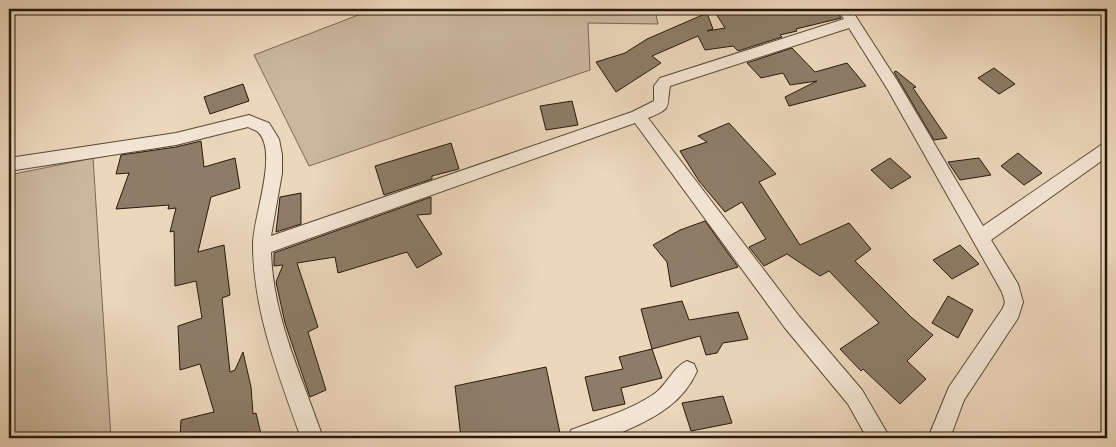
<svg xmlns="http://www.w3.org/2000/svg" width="1116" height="447" font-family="'EB Garamond',serif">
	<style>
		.green { fill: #cbb79d; stroke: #796854 }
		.building { fill: #8d7c67; stroke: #27190c }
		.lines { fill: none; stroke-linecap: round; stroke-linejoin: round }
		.minor-casing { stroke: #584838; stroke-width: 2 }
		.minor { fill: #f3e5d3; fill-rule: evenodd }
	</style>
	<rect width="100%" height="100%" fill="#ecd7bb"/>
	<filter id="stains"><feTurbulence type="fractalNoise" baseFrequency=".004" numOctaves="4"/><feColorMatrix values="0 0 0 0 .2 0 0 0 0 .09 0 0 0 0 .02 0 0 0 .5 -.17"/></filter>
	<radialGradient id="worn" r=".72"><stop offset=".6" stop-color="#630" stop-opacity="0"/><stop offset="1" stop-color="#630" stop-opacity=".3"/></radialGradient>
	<g class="green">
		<polygon points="374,9 655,9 658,24 588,23 590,70 309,166 254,55"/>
		<polygon points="93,158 111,438 9,438 9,175"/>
	</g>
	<g class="building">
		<polygon points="713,9 779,9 784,14 801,9 835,9 841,18 796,29 797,31 780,35 782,37 738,51 733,46 705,50 698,36 652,56 661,63 616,92 596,62 625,53 647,39 707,13 713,29 707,31 725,28"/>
		<polygon points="792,48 815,72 847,63 866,86 789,106 785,97 817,81 790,85 783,73 761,78 747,63"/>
		<polygon points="994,68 1015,84 999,94 978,78"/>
		<polygon points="896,71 916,87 913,88 947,138 934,140 894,72"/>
		<polygon points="243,84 249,101 210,114 204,97"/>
		<polygon points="572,101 578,125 546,130 540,106"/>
		<polygon points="729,123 776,174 759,182 800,245 849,223 871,249 855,261 911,317 933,335 907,361 926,379 900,404 863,369 861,371 840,349 879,323 829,271 820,276 787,254 764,266 749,247 766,239 742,202 725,212 699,181 680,151 707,142 698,136"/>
		<polygon points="201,141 204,167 235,158 240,188 211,197 198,252 224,245 230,295 222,298 230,372 235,370 243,352 251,387 253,414 256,413 261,434 251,438 180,438 181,420 214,412 200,364 180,370 178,326 202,318 196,281 175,286 174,231 170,232 176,208 168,209 169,205 116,209 129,173 116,174 121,155 176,147"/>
		<polygon points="451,143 459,169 432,176 432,179 384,195 375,166"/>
		<polygon points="1018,153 1042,173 1024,185 1001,166"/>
		<polygon points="890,158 911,177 891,189 871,170"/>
		<polygon points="979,158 991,175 960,180 948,162"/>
		<polygon points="301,193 301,224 276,232 280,197"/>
		<polygon points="431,197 431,214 417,215 442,254 417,268 407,252 338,273 335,257 297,263 318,327 308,332 326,390 310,397 285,323 276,282 283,265 274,266 274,253"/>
		<polygon points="705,221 738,267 671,287 667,262 653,245 680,230"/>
		<polygon points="960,245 979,264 952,279 933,260"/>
		<polygon points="948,296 973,310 958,338 932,323"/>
		<polygon points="682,301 689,320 738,312 748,339 723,343 717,353 706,355 700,336 652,349 641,309"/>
		<polygon points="652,349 662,378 621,388 625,404 593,411 585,377 623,369 619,357"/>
		<polygon points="546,367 560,433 536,438 461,438 455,386"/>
		<polygon points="723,396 732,423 691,431 682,403"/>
	</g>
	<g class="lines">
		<g class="minor-casing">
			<g id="minor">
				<path d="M 837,9 L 851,9 L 898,82 L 983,226 L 1101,145 L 1107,143 L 1107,157 L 991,240 L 1018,284 L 1023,302 L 1018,318 L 964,400 L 950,438 L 928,438 L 949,387 L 1003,308 L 1005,302 L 1002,292 L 888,90 L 849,28 L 670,86 C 666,108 673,108 648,118 L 799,316 L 862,390 L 890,438 L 867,438 L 848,404 L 785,328 L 635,123 L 271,252 C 273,318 302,376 323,438 L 301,438 C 279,375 253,312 253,244 C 253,217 279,152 258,132 C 256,130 251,129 248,127 L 176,145 L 9,171 L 9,158 L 176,133 L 249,115 L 269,123 L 279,139 L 282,155 L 282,173 L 271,236 L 632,112 L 654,101 L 654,86 L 660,78 L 844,19 Z"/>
				<path d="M 687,361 L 694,364 L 697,371 C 684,401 657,417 629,429 C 622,432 614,437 607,438 C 595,441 581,438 568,438 L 571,430 C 599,419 629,411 654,394 C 667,385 673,367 687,361 Z"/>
			</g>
		</g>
		<use href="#minor" class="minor"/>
	</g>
	<rect width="1116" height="447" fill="none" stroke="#ecd7bb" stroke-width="30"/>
	<rect x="10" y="10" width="1096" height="427" fill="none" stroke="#27190c" stroke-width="2.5"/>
	<rect x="15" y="15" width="1086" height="417" fill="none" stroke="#27190c"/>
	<rect width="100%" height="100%" filter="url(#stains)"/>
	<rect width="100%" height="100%" fill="url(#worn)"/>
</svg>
